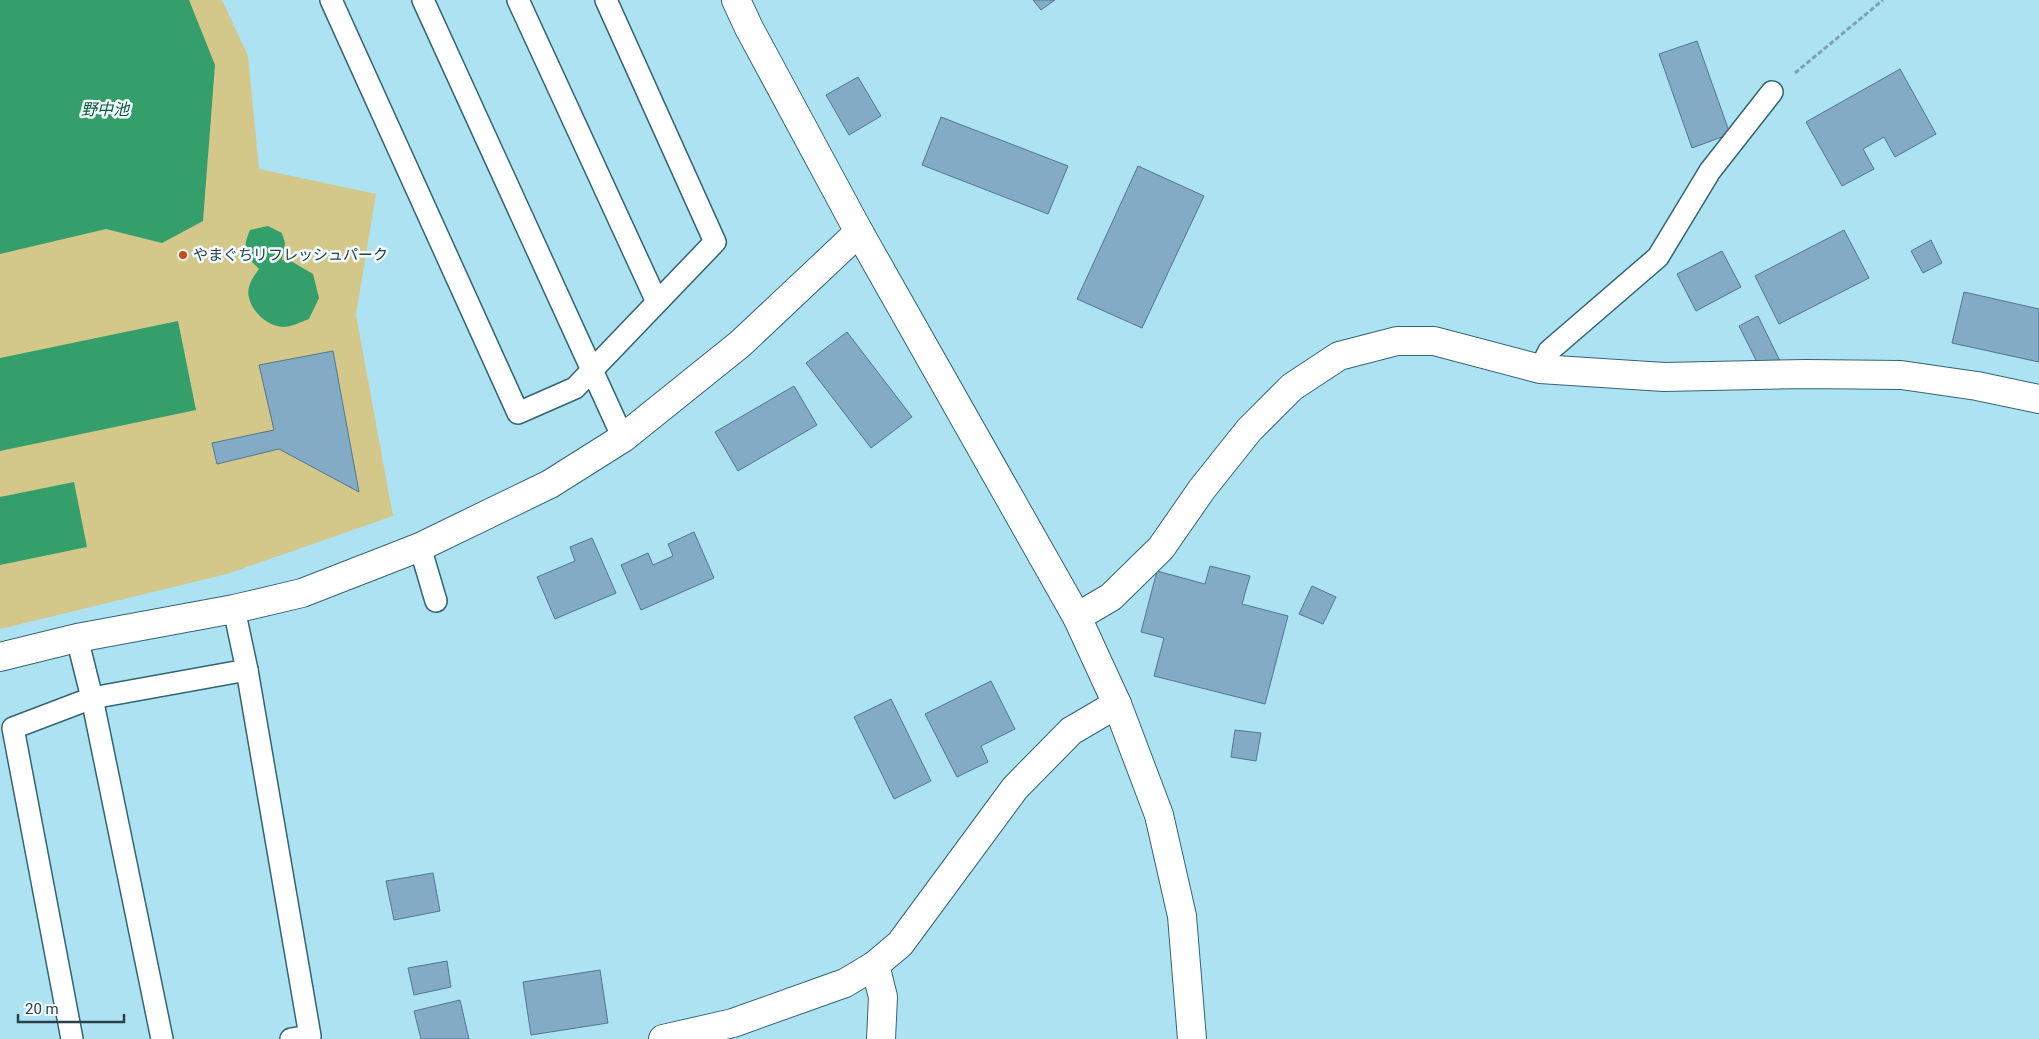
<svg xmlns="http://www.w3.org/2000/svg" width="2039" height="1039" font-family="Roboto,'Noto Sans JP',sans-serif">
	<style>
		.green { fill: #d3c78a }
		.water { fill: #349f6b }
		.building { fill: #83abc6; stroke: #517791 }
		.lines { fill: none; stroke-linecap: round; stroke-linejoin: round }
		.service-casing { stroke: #326573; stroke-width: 24 }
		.minor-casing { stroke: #326573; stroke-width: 30 }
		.tertiary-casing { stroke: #326573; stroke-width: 30 }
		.path { stroke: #7ba4b1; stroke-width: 3; stroke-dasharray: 5 2.5; stroke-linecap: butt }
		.service { stroke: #fff; stroke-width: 21 }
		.minor { stroke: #fff; stroke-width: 28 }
		.tertiary { stroke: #fff; stroke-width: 28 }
		.poi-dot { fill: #cf4815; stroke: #f1fbfe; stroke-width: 2 }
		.labels { text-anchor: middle; stroke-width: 5; stroke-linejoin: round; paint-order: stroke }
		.poi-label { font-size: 15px; fill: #2b4047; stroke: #f1fbfe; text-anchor: start }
		.water-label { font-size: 16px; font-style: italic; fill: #0a5b38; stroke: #f1fbfe }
	</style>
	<rect width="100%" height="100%" fill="#ade2f2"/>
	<polygon class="green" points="0,0 222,0 248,56 259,169 376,194 356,315 393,516 227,574 0,629"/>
	<g class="water">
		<polygon points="0,0 189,0 215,65 203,221 162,243 106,229 0,254"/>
		<path d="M 268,226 L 282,233 L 285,243 L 282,260 L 291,261 L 313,274 L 319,298 L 309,319 C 301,322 291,327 283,327 C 267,326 253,313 249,298 C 246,287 253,277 259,269 C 244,255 242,249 250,230 Z"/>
		<polygon points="178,321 196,410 0,451 0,358"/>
		<polygon points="74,482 87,547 0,565 0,497"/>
	</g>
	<g class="building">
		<polygon points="1033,0 1055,0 1041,10"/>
		<polygon points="1697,41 1730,134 1692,148 1659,54"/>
		<polygon points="1900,69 1936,134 1895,157 1884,137 1863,149 1874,169 1842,186 1806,122"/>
		<polygon points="858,77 881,116 849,135 826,95"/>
		<polygon points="941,117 1068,166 1048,214 922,165"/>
		<polygon points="1138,166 1204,196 1142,328 1077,299"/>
		<polygon points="1844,230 1869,278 1779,324 1755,276"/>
		<polygon points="1931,240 1942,263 1923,273 1911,251"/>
		<polygon points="1722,251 1741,287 1696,311 1677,274"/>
		<polygon points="1964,292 2039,309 2039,362 1952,343"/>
		<polygon points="1758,316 1780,361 1761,370 1739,326"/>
		<polygon points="847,332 912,417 871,448 806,363"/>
		<polygon points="333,351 359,492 279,449 217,464 212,443 274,430 259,365"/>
		<polygon points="794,386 817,425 738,471 715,432"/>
		<polygon points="694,532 714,578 641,610 621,565 648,553 653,565 673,556 668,544"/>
		<polygon points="592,538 616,593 555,619 537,577 575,561 570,547"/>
		<polygon points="1210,566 1250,576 1242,604 1288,616 1265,704 1154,676 1164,638 1141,632 1157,571 1205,584"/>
		<polygon points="1312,586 1336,597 1323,624 1299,614"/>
		<polygon points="991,681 1015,729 981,746 988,762 957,777 925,714"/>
		<polygon points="891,699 931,781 894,799 854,717"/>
		<polygon points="1235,730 1261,733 1256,761 1231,757"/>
		<polygon points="433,873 440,911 394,920 386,881"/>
		<polygon points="447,961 451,987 414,995 408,968"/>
		<polygon points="600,970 608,1023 531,1035 523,982"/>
		<polygon points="460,1000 469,1039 421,1039 414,1011"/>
	</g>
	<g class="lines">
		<g class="service-casing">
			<g id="service">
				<polyline points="331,0 518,413 575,388 715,242 606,0"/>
				<polyline points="423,0 623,438"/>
				<polyline points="518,0 657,302"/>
				<polyline points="1540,369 1549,351 1658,257 1710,171 1772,92"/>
				<polyline points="420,547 436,601"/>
				<polyline points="77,638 92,698 162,1039"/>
				<polyline points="247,670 310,1036 291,1039"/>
				<polyline points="72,1039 13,728 92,698 247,670 234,609"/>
			</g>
		</g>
		<g class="minor-casing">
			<g id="minor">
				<polyline points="1077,617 1111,597 1161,548 1202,489 1249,430 1292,387 1339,356 1397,341 1434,341 1540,369 1664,377 1806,374 1901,375 1977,386 2039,399"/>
				<polyline points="875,965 883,997 881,1039"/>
				<polyline points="663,1039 733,1023 845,983 875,965 900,944 1015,788 1071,731 1117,704 1159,815 1182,916 1192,1039"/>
			</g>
		</g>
		<g class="tertiary-casing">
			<g id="tertiary">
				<polyline points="736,0 749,28 859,232 1077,617 1117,704"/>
				<polyline points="0,657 77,638 234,609 302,593 420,547 550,484 623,438 740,344 859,232"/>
			</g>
		</g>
		<polyline class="path" points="1795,73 1883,0"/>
		<use href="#service" class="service"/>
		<use href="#minor" class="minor"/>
		<use href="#tertiary" class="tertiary"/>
	</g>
	<circle class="poi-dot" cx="183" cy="255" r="5"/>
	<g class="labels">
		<g class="poi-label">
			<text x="193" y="260">やまぐちリフレッシュパーク</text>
		</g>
		<g class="water-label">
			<text x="105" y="115">野中池</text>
		</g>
	</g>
	<path d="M18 1014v8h106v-8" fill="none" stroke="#2b4047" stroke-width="2.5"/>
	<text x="25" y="1014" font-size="15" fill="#2b4047" stroke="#f1fbfe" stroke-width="4" paint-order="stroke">20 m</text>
</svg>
